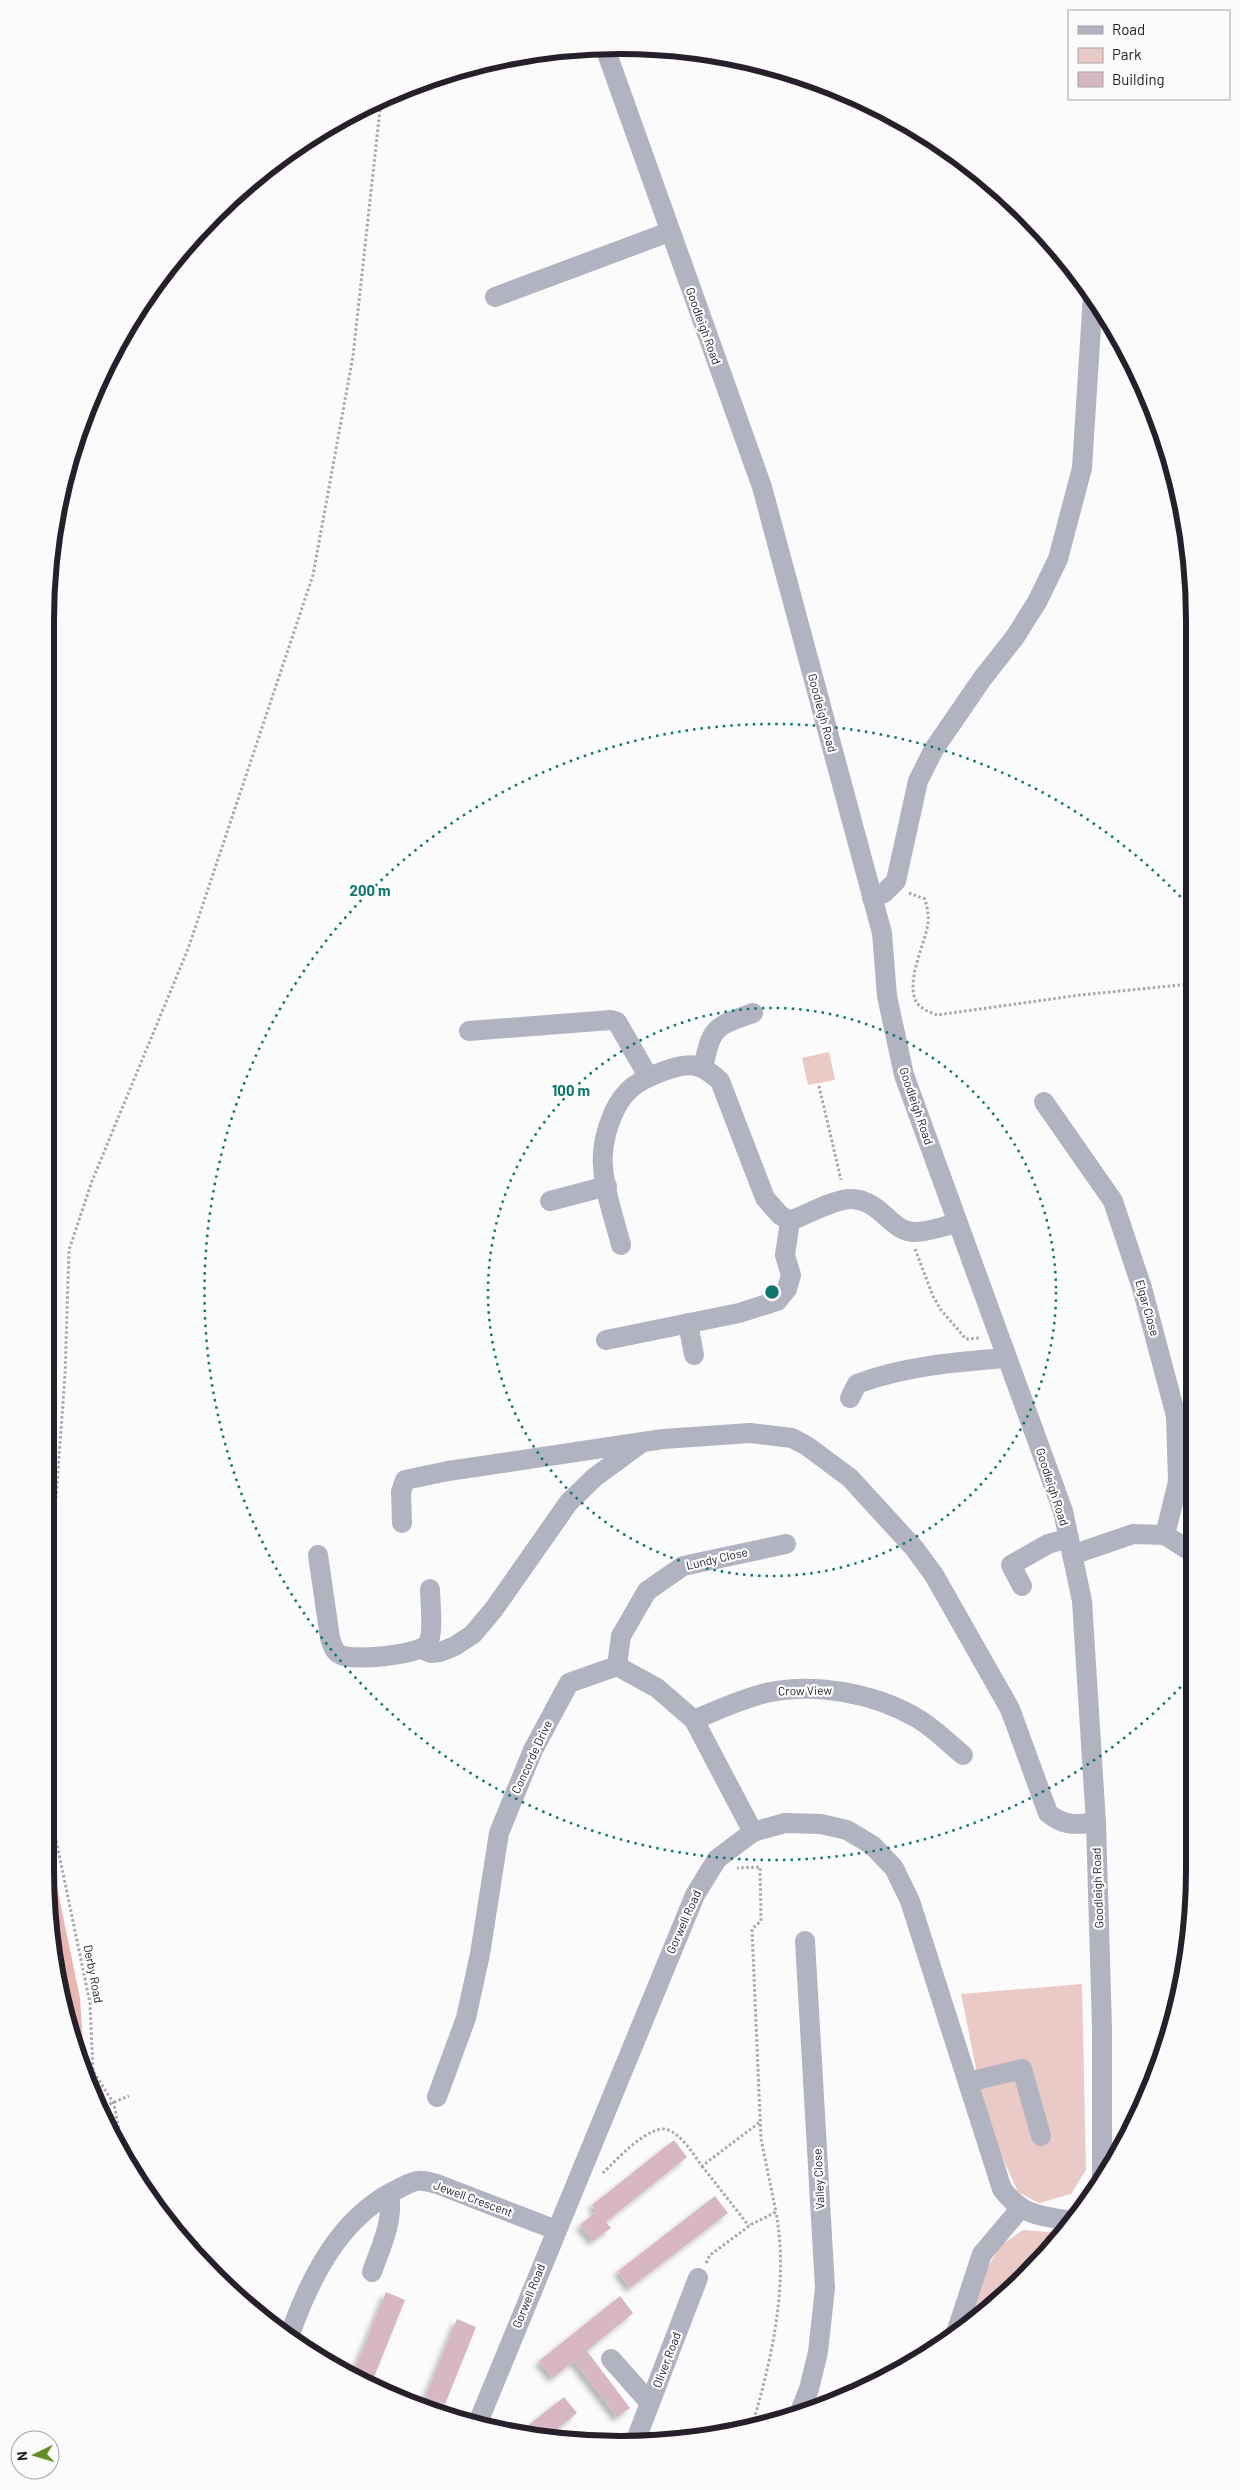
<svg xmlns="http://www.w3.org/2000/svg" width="1240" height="2490" font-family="Barlow,sans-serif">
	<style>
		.green { fill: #eacac6 }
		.forest { fill: #e8b7b1 }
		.building { fill: #d7b7c4; filter: url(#shadow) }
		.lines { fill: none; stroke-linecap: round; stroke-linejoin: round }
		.path { stroke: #aaa7ab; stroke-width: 3; stroke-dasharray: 2.5 2.5; stroke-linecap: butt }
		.minor { stroke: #b2b3c0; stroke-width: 20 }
		.ring { fill: none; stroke: #0f766e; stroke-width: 2.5; stroke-dasharray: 2.5 5 }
		.labels { text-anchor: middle; stroke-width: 4.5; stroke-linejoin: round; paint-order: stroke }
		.street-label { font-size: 12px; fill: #27202a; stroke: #fbfbfb }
		.rim { fill: none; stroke: #27202a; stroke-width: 6 }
		.centre { fill: #0f766e; stroke: #fbfbfb; stroke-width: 2.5 }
		.ring-label { font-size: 15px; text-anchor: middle; font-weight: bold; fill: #0f766e; stroke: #fbfbfb; stroke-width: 4.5; stroke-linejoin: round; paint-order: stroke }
	</style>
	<defs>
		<filter id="shadow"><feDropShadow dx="-4.5" dy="4.5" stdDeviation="2.5" flood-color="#0004"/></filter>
	</defs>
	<rect width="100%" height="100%" fill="#fbfbfb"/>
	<g class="green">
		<polygon points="829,1052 835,1080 808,1085 802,1058"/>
		<polygon points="1082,1984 1086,2170 1071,2194 1039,2203 1018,2192 1003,2159 981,2093 961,1994"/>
		<polygon points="1023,2230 1059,2233 1060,2235 1027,2276 964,2328 979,2283 1000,2246"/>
	</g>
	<g class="forest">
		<path d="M 45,1830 L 80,1998 L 85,2075 C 51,2000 45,1911 45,1830 Z"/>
		<polygon points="87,2081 104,2101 110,2130"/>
	</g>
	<g class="building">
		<polygon points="674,2140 687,2157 606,2222 611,2228 593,2241 580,2225 597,2211 599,2214 592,2205"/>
		<polygon points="715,2196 728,2213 630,2288 618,2271"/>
		<polygon points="386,2292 405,2300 374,2377 355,2369"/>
		<polygon points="620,2296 633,2313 587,2351 630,2408 617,2417 574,2361 553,2378 539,2361"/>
		<polygon points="457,2319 476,2327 445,2404 426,2396"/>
		<polygon points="564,2397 577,2413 545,2439 516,2435"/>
	</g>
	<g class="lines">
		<g class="path">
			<path d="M 909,893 L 925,899 C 927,907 929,915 928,923 C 925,944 907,978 915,999 C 918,1008 929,1012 937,1015 L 1080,995 L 1191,984"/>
			<polyline points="819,1086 841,1180"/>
			<polyline points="915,1249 933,1296 941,1310 966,1339 980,1338"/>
			<polyline points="45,1648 65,1375 69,1250 92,1181 188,949 313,575 353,356 381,100"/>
			<polyline points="45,1787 90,2003 93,2071 114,2104 125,2161"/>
			<polyline points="100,2108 129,2096"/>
			<polyline points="702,2166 749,2226"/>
			<path d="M 603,2173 C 615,2161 651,2122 668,2130 C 683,2136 693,2154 702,2166 L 760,2122"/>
			<polyline points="706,2263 710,2255 752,2224 776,2212 761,2139 752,1929 761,1921 760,1867 737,1868"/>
			<path d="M 751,2429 C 772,2360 789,2283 776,2212"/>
		</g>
		<g class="minor">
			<polyline points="605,48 762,487 882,933 887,996 904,1075 1063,1511 1082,1601 1096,1823 1102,2028 1102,2183"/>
			<polyline points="495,297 669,232"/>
			<polyline points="872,898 884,893 896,881 918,781 934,749 982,679 1015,637 1037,602 1058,559 1082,468 1093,295"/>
			<polyline points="469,1031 611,1020 617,1022 648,1076"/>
			<path d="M 703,1068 C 712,1026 714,1027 753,1013"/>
			<polyline points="1044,1102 1113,1201 1142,1288 1176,1416 1178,1482 1165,1535"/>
			<polyline points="550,1201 607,1186"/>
			<path d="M 621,1245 C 615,1221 604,1191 603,1166 C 601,1143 611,1108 628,1091 C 638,1081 651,1076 664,1071 C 689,1062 700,1062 720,1081 L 765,1198 L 780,1215 L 790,1221 C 806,1215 836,1198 852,1199 C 883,1201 890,1232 915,1232 C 929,1232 944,1226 957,1223"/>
			<polyline points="688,1323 694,1355"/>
			<polyline points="606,1340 739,1313 777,1301 787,1289 791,1275 785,1255 790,1221"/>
			<path d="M 850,1398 L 857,1384 C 903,1366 957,1362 1006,1358"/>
			<path d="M 402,1523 L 401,1492 L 405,1480 L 448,1471 L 663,1439 L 750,1433 L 792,1438 L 807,1446 L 850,1478 L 915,1549 L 934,1575 L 1010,1709 L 1048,1813 C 1065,1827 1075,1824 1096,1823"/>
			<path d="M 318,1555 L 330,1638 C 332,1644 334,1651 339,1654 C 351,1662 422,1655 428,1643 C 434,1633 430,1601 430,1589"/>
			<polyline points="1072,1555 1133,1534 1165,1535 1193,1553"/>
			<polyline points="1022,1586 1011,1565 1048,1544 1069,1538"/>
			<polyline points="421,1649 431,1653 440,1652 455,1646 473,1634 494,1609 569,1502 595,1477 640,1444"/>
			<polyline points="617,1666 621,1636 647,1591 683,1566 786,1544"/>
			<path d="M 694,1720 C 718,1710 741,1699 766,1693 C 813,1682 873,1693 915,1717 C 932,1726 948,1743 963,1755"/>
			<polyline points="968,2082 1022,2069 1041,2136"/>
			<polyline points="437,2097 466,2018 480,1954 499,1833 533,1750 569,1683 617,1666 657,1688 694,1720 753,1832"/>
			<path d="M 372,2272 C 381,2246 394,2221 389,2194"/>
			<polyline points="955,2336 982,2254 1020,2209"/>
			<path d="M 289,2337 C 309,2280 338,2220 394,2191 C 401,2188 411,2181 418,2181 C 424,2180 432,2183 437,2184 L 556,2230"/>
			<polyline points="611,2359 650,2403"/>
			<polyline points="799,2414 809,2389 818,2352 825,2288 805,1941"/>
			<path d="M 477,2425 L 695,1895 L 717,1859 L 753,1832 L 785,1823 L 821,1824 L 847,1830 L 872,1845 L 894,1868 L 910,1901 L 1002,2189 C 1023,2216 1040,2216 1072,2221"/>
			<polyline points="635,2442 698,2278"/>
		</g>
	</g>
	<g class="ring">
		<circle cx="772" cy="1292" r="284"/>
		<path d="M1191 1676A568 568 0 1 1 1191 908"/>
	</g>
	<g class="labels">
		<g class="street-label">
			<text transform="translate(703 326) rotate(70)" y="4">Goodleigh Road</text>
			<text transform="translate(822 713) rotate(75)" y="4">Goodleigh Road</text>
			<text transform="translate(916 1106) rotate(71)" y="4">Goodleigh Road</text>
			<text transform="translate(1147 1308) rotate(74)" y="4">Elgar Close</text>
			<text transform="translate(1052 1487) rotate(72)" y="4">Goodleigh Road</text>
			<text transform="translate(717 1559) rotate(-13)" y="4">Lundy Close</text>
			<text transform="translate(805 1691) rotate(-1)" y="4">Crow View</text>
			<text transform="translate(532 1757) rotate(-65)" y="4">Concorde Drive</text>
			<text transform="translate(1098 1888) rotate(-92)" y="4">Goodleigh Road</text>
			<text transform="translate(684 1922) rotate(-66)" y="4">Gorwell Road</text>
			<text transform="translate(93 1974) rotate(79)" y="4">Derby Road</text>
			<text transform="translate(819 2179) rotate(-93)" y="4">Valley Close</text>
			<text transform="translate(473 2199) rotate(20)" y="4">Jewell Crescent</text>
			<text transform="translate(529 2296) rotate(-68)" y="4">Gorwell Road</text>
			<text transform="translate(667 2360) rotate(-69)" y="4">Oliver Road</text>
		</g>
	</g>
	<path d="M0 0H1240V2490H0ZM620 54H620A566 566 0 0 1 1186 620V1870A566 566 0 0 1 620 2436H620A566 566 0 0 1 54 1870V620A566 566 0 0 1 620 54Z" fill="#fbfbfb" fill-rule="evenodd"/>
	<path class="rim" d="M620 54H620A566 566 0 0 1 1186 620V1870A566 566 0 0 1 620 2436H620A566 566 0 0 1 54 1870V620A566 566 0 0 1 620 54Z"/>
	<circle cx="772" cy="1292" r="8" class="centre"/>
	<g class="ring-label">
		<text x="370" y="896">200 m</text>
		<text x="571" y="1096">100 m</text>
	</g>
	<rect x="1068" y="10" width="162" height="90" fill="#fbfbfb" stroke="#a6a3a7"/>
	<rect x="1078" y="26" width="25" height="8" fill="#b2b3c0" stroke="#a6a3a7"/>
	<text x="1112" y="35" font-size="15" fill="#27202a">Road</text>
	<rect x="1078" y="48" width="25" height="15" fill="#eacac6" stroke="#a6a3a7"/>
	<text x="1112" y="60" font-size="15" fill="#27202a">Park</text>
	<rect x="1078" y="72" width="25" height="15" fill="#d7b7c4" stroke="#a6a3a7"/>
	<text x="1112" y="85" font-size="15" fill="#27202a">Building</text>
	<g transform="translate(35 2455) rotate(265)"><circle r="24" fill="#fbfbfb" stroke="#a6a3a7"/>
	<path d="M0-4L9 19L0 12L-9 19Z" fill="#629024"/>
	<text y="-8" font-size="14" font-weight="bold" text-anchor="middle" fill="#27202a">N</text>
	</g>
</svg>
